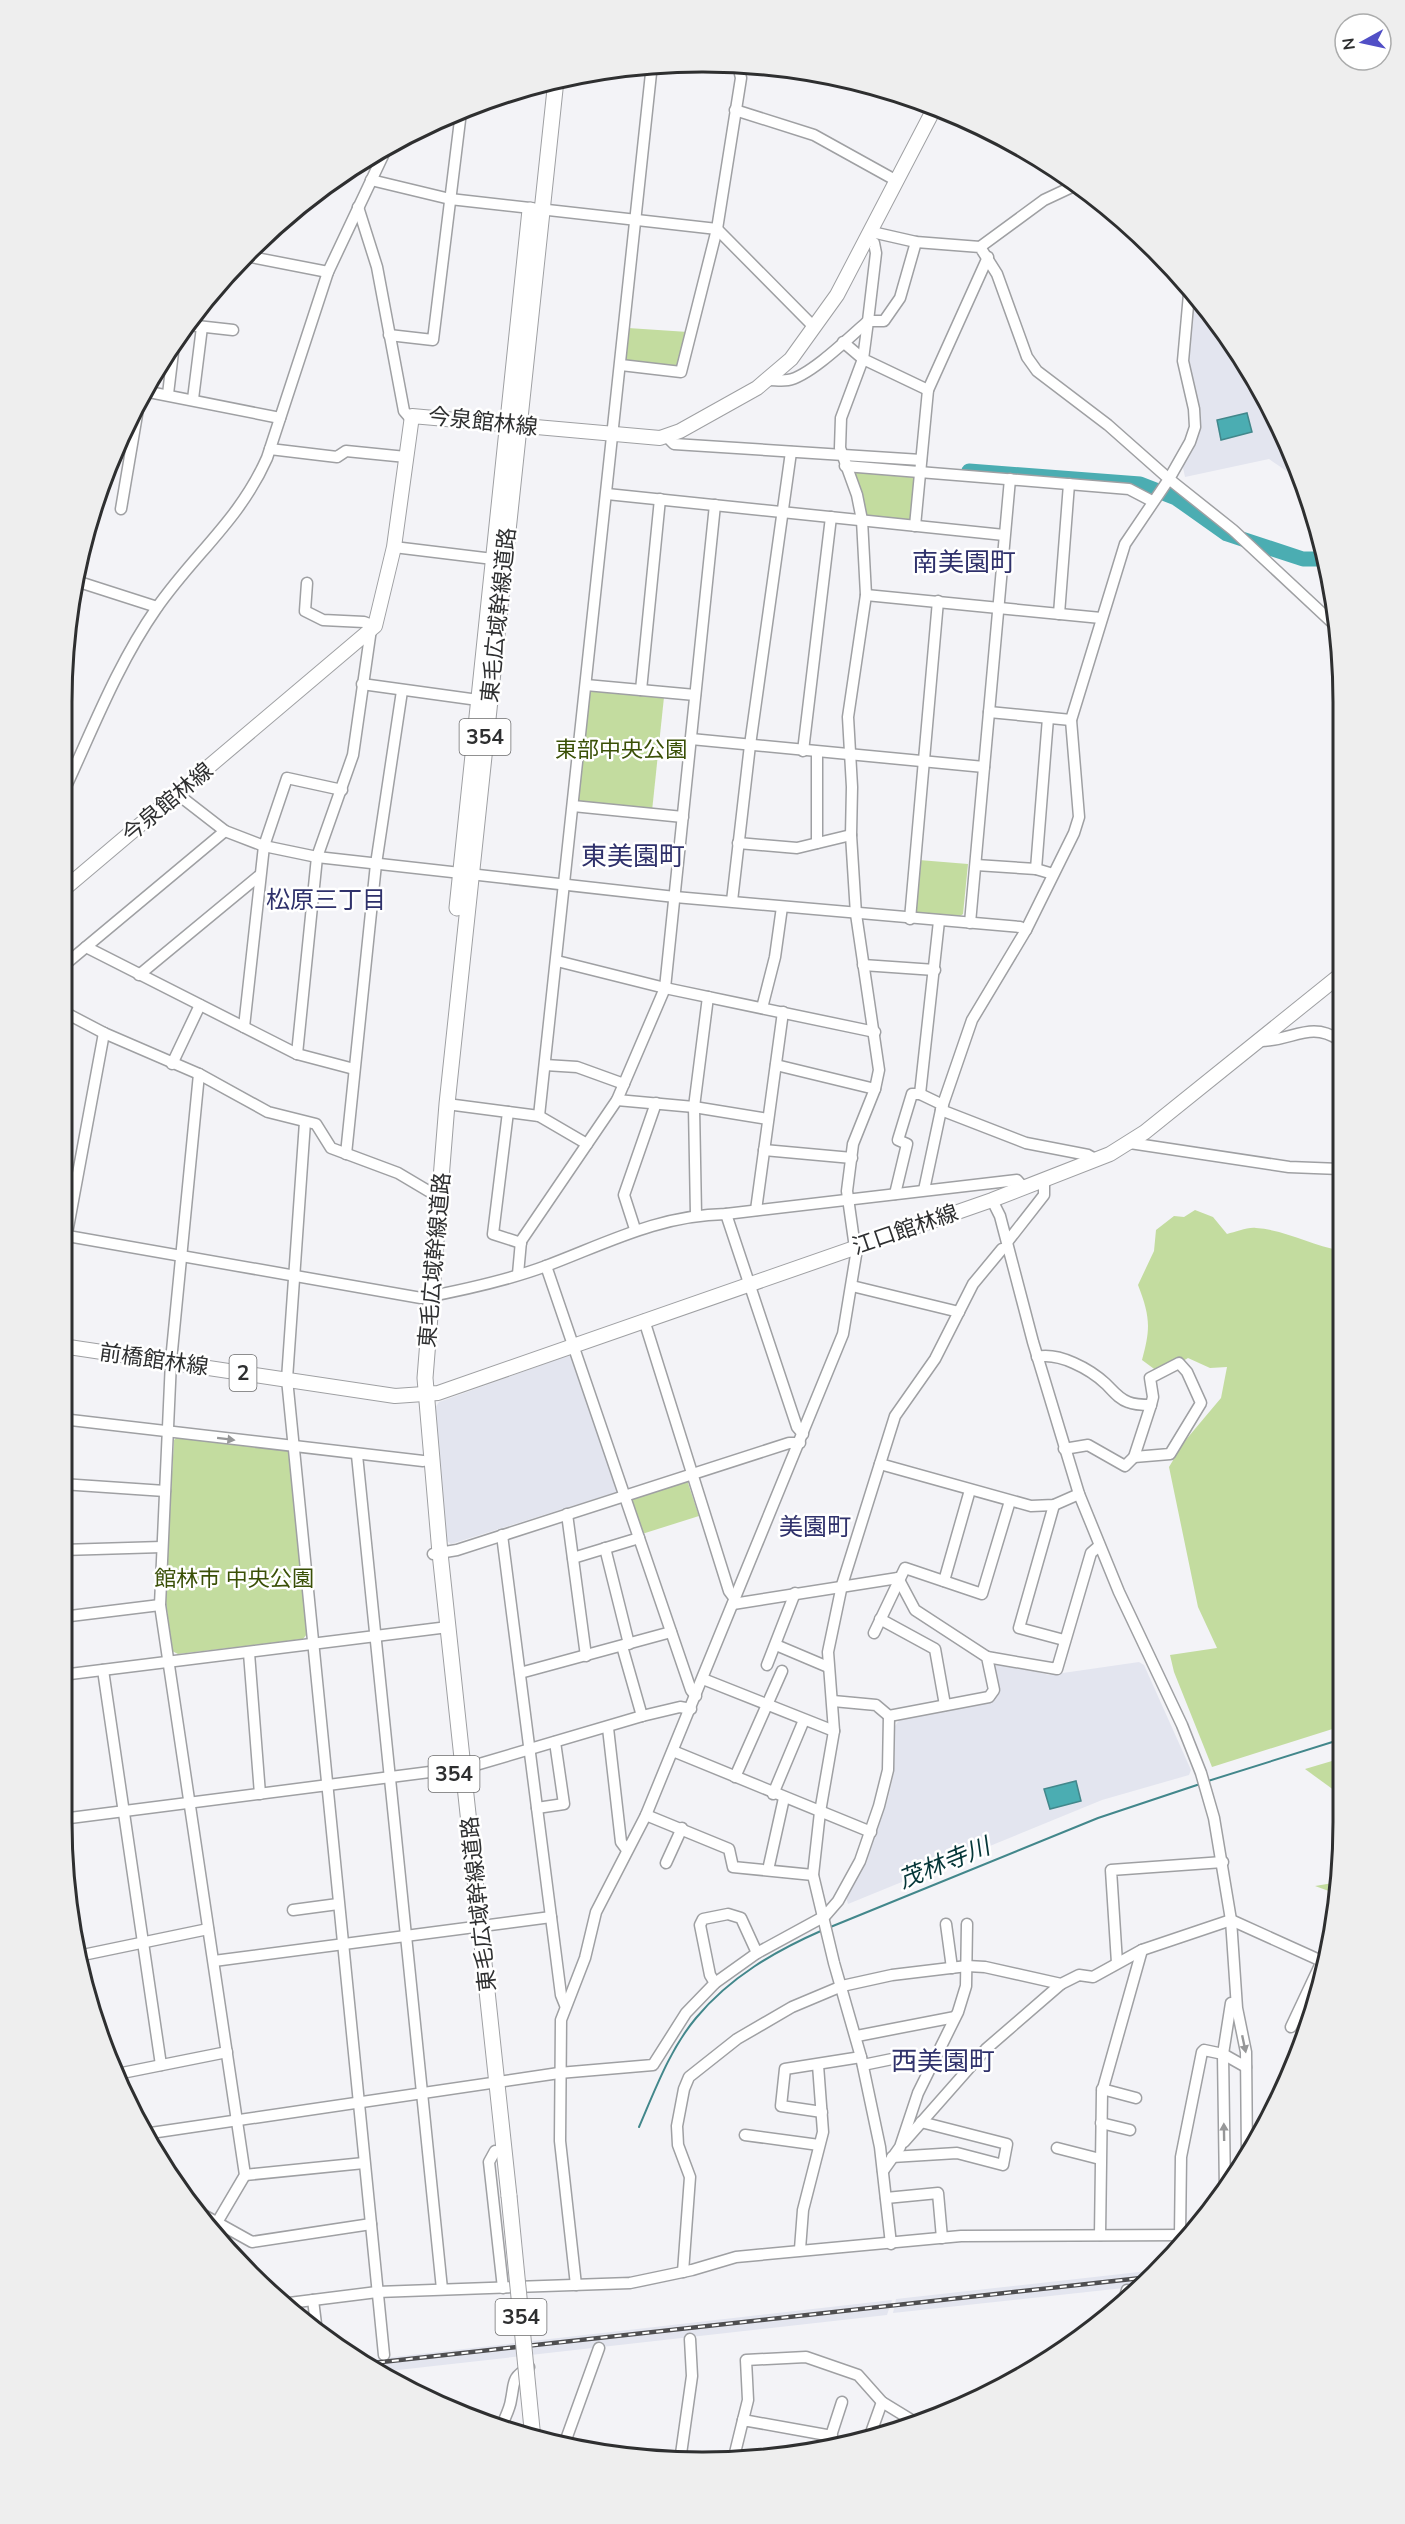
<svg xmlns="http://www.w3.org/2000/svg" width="1405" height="2524" font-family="Mulish,'Noto Sans JP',sans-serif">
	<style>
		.built { fill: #e3e5ef }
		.green { fill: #c3dc9f }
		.water { fill: #4badb2; stroke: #42878b; stroke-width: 1.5 }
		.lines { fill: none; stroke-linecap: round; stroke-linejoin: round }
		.stream { stroke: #42878b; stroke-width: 2 }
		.river { stroke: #4badb2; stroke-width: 15 }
		.minor-casing { stroke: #9fa0a3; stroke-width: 13 }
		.major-casing { stroke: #9fa0a3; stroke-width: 16 }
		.highway-casing { stroke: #9fa0a3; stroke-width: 17 }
		.minor { stroke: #fff; stroke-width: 10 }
		.major { stroke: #fff; stroke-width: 14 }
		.highway { stroke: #fff; stroke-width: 15 }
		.rail-casing { stroke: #4e4e50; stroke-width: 4.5 }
		.rail { stroke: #fff; stroke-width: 2; stroke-dasharray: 7; stroke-linecap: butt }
		.highway-bridge-casing { stroke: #9fa0a3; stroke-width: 17; stroke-linecap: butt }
		.highway-bridge { stroke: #fff; stroke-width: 15 }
		.oneway { fill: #969798 }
		.labels { text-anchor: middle; stroke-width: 5; stroke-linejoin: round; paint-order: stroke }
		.shield { fill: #fff; stroke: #6d6d6e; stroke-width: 1.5 }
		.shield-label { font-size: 21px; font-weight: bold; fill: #2e2f30 }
		.street-label { font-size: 22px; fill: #2e2f30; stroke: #fff }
		.park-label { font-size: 22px; fill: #3a5007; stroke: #fff }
		.neighbourhood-label { font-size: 24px; fill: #2f316b; stroke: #fff }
		.water-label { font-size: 24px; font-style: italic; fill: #053638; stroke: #fff }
		.quarter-label { font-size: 26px; fill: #2f316b; stroke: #fff }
		.rim { fill: none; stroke: #2e2f30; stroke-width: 3 }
	</style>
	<rect width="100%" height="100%" fill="#f3f3f7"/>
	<g class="built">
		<polygon points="1193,298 1235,346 1295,458 1301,481 1269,459 1185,477 1182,463 1192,445 1188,358"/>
		<polygon points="572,1354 619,1489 617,1492 451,1544 446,1540 433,1411 439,1402"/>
		<polygon points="991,1660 1049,1675 1139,1662 1144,1665 1191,1770 1189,1775 1102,1800 848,1904 846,1897 867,1859 888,1798 894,1773 895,1726 900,1719 990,1701 999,1693"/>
		<polygon points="1157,2270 1142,2286 893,2313 896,2299"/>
		<polygon points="892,2300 887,2315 380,2372 358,2361"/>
	</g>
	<g class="green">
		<polygon points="628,328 688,332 681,372 624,366"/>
		<polygon points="847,466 916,478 914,524 862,518"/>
		<polygon points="593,689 664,697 652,811 581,804 578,801 589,691"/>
		<polygon points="919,860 968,864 963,914 959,917 917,914 914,910"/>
		<path d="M 1195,1210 L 1213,1217 L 1227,1234 C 1236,1232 1247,1227 1256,1228 C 1286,1230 1312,1246 1340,1250 L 1342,1726 L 1212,1767 L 1174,1672 L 1170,1655 L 1217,1648 L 1198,1607 L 1169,1467 L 1184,1442 L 1221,1398 L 1227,1367 L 1210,1368 L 1188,1358 L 1161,1374 L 1142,1360 C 1151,1328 1150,1316 1138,1285 L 1154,1251 L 1156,1230 L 1174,1216 L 1184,1217 Z"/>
		<polygon points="177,1437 290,1451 307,1634 303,1639 178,1654 172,1651 165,1593 174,1440"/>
		<polygon points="687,1480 699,1516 642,1534 631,1498"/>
		<polygon points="1342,1758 1342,1796 1305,1769"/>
		<polygon points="1339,1882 1337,1894 1315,1886"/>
	</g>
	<g class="water">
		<polygon points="1247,413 1252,432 1221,440 1217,420"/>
		<polygon points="1076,1781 1081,1801 1050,1809 1044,1789"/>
	</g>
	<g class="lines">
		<g class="stream">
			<polyline points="1208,1781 1342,1739"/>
			<polyline points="828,1928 1098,1818 1200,1784"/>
			<path d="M 639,2127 C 655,2090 670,2049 696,2018 C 730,1977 775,1951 823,1930"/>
		</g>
		<polyline class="river" points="969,471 1140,484 1176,498 1227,534 1303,559 1322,559"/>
		<g class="minor-casing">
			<g id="minor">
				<polyline points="735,110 814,135 897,181"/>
				<polyline points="371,180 450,199 717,229 814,327"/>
				<polyline points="358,207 377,267 404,411 410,418"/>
				<polyline points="872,232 916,242 980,247 997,274 1027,357 1037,371 1108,425 1169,479 1125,544 1071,720 1079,817 1074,833 1026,930 972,1020 941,1110 924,1190"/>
				<polyline points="916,242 900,298 884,321 868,321 863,359 928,390"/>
				<polyline points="980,247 1044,200 1076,185"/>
				<polyline points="246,256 328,272"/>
				<polyline points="1189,294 1183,361 1194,409 1195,427 1190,442 1169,479 1233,530 1338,628"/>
				<polyline points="188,325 233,330"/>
				<polyline points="389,335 433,340 461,112"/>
				<polyline points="621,365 681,372 717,229 741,78 738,65"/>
				<path d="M 769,380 C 775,380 782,381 788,380 C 809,377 851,336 868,321 L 876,253 L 874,243 L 868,239"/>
				<polyline points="144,391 280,418"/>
				<polyline points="168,394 174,344"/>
				<polyline points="193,399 202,327"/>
				<polyline points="667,437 674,444 921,460"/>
				<polyline points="270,449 337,457 346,451 406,457"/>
				<polyline points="845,466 1129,489 1152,501"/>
				<polyline points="607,494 1004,535"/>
				<polyline points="121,509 139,403"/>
				<polyline points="915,526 928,390 988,257"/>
				<polyline points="394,547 493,559"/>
				<polyline points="76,581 157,607"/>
				<polyline points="307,583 305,611 323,620 364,622 375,626"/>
				<polyline points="866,595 1101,618"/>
				<polyline points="1059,614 1069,484"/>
				<polyline points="362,684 478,700"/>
				<polyline points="586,685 695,695"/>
				<polyline points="641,690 660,499"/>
				<polyline points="989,712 1071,720"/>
				<polyline points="691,739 984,767"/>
				<polyline points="803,751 831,517"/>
				<polyline points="817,752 817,843"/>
				<path d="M 63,793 C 92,731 117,665 156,609 C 194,554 239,521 267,458 L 328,272 L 387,147"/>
				<polyline points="176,793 225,831 264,846 317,857 675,897 1020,927 1026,930"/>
				<polyline points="573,806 683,817"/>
				<polyline points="738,843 797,848 851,835"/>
				<polyline points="976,865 1036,869 1053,874"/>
				<polyline points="1036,869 1048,718"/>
				<polyline points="732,901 750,745 791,452"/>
				<polyline points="910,919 938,601"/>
				<polyline points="970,923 1010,479"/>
				<polyline points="86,947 297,1054 354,1069"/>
				<polyline points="557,961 665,988 875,1032"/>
				<polyline points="863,965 935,970"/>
				<polyline points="62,967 225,831"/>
				<polyline points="139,975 260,875"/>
				<polyline points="762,1008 775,957 782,907"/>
				<polyline points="62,1011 104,1033 199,1074 268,1112 316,1124 331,1148 398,1173 430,1192"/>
				<polyline points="244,1027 264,846 287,778 342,790"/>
				<path d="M 1258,1041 C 1291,1042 1310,1020 1339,1040"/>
				<polyline points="297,1054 317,857 353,755 371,629"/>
				<polyline points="172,1064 200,1005"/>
				<polyline points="545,1065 577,1067 624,1084"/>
				<polyline points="776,1065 875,1089"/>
				<polyline points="199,1074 171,1361 160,1605 245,2175 212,2231"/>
				<polyline points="920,1094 939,921"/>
				<polyline points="617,1100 694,1107 768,1119"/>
				<polyline points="447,1104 508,1112 493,1234 521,1243"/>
				<polyline points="941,1110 1026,1143 1088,1155 1097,1160"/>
				<polyline points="508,1112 539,1116 587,1144"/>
				<polyline points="539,1116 652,64"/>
				<polyline points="305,1122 287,1379 384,2355"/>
				<polyline points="1130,1143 1289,1167 1340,1169"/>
				<polyline points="764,1150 852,1158"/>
				<polyline points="346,1154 376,864 402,691"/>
				<polyline points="895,1194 907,1144 898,1140 912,1094 920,1094 943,1105"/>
				<polyline points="992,1200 1000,1216 1033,1342 1079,1494 1119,1592 1182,1725 1201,1773 1214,1818 1231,1920 1237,2008 1246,2052 1247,2157"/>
				<polyline points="756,1210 783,1012"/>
				<polyline points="726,1214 797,1427 803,1434"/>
				<polyline points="696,1215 694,1107 708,997"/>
				<polyline points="635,1229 624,1195 656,1103"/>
				<path d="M 62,1235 L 421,1298 C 463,1290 506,1281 546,1266 C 607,1243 659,1215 726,1214 L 1017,1180 L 1024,1188"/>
				<polyline points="1008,1241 1044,1195 1044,1181"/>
				<polyline points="62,1260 104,1033"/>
				<polyline points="546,1266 691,1690 696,1696"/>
				<polyline points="518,1274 521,1241 617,1100 665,988 715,505"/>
				<polyline points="852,1286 959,1312"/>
				<polyline points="644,1320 729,1591 735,1599"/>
				<path d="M 1037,1357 C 1059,1352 1090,1369 1106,1384 C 1113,1391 1119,1399 1128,1402 C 1135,1405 1143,1405 1151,1405 L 1153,1397 L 1150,1378 L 1179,1363 L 1187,1372 L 1201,1403 L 1170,1454 L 1134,1457"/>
				<polyline points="62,1419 423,1461"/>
				<polyline points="1064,1449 1088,1445 1125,1466 1134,1457 1151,1405"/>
				<polyline points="357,1455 442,2289"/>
				<polyline points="880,1464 1031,1506 1054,1505 1079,1494"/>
				<polyline points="62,1484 165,1491"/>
				<polyline points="1054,1505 1019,1628 1064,1640"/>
				<polyline points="567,1514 586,1656"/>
				<polyline points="502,1535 561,1995 565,2005"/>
				<polyline points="605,1548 629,1644"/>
				<polyline points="62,1550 162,1547"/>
				<polyline points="433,1554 457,1550 789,1443 800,1443"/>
				<polyline points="573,1558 639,1538"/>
				<polyline points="944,1581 970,1490"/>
				<polyline points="733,1604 898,1578"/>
				<polyline points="62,1617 160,1605"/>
				<polyline points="880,1619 935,1649 945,1705"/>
				<polyline points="874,1633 905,1568 982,1594 1010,1501"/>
				<polyline points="776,1645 828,1667"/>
				<polyline points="622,1646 642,1716"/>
				<polyline points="249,1653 260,1794"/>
				<polyline points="987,1657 1057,1669 1091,1553 1099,1546"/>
				<polyline points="767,1665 795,1593"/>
				<polyline points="103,1670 161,2065"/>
				<polyline points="520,1673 671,1632"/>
				<polyline points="62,1675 448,1627"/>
				<polyline points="703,1679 834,1731"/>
				<polyline points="833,1701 876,1705 889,1716"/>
				<polyline points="889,1716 989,1697 994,1690 987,1657 915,1610 898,1578"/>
				<polyline points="608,1728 621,1842 627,1850"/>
				<polyline points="673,1751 871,1832"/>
				<polyline points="735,1777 782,1671"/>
				<polyline points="773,1794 804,1720"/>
				<polyline points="537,1808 564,1804 555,1742"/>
				<polyline points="646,1815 729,1849 733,1867 813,1875"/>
				<polyline points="62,1819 469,1767 642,1716 680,1707 691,1709"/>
				<polyline points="666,1863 682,1828"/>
				<polyline points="768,1870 784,1798"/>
				<polyline points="293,1910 338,1904"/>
				<polyline points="70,1911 80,1971"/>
				<polyline points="946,1924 952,1968"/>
				<polyline points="78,1956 208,1929"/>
				<polyline points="214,1961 551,1917"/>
				<polyline points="1117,1963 1111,1870 1223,1862"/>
				<polyline points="715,1983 710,1975 700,1925 703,1919 728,1914 741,1918 757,1953"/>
				<polyline points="1291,2027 1322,1961"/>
				<polyline points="857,2036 955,2017"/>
				<polyline points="863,2065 902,2057"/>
				<polyline points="117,2074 227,2052"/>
				<polyline points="1102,2089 1136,2098"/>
				<polyline points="822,2112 781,2106 785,2069 861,2057"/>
				<polyline points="1101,2123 1130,2130"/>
				<polyline points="144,2134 559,2073 653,2065 686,2013 715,1983 757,1953 825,1916 838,1901 860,1861 879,1806 888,1770 889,1716"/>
				<polyline points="745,2135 819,2145"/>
				<polyline points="904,2142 986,2049 1061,1984"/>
				<polyline points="1057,2148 1100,2159"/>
				<polyline points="495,2151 489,2162 503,2288"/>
				<polyline points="892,2157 957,2153 1003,2165 1007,2144 921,2122"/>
				<polyline points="883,2171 900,2147 918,2093 958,2012 966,1986 967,1924"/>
				<polyline points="245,2175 364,2163"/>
				<polyline points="1225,2191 1223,2054 1231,2003"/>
				<polyline points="886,2198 938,2193 942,2238"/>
				<polyline points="191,2208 252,2242 371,2224"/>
				<polyline points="1100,2235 1102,2092 1142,1950"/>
				<polyline points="1180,2235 1181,2157 1202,2052 1204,2050 1223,2054 1246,2067"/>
				<polyline points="891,2244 880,2147 861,2057 834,1963 813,1875 820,1812 834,1731 828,1652 842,1585 895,1416 935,1359 973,1284 1002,1249"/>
				<polyline points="800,2249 803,2210 823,2132 818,2065"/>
				<polyline points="683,2272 690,2177 678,2145 677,2126 684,2089 689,2077 737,2039 792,2007 842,1986 892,1975 967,1966 985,1967 1061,1984 1079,1975 1093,1977 1142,1950 1231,1920 1326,1963"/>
				<polyline points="576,2285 560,2141 561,2020 585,1958 596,1912 646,1815 843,1334 856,1255 847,1191 853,1144 875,1089 879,1070 856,914 851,835 852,787 848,717 866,595 862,520 857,495 840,448 841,418 863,359 843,342"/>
				<polyline points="313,2300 317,2332"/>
				<polyline points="281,2304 377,2292 630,2283 692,2270 736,2257 961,2236 1189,2235"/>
				<polyline points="1122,2306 1127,2290"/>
				<polyline points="743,2420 748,2400 746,2360 806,2357 858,2375 882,2402 918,2424"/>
				<path d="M 501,2428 C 504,2419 510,2409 511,2400 C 515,2380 511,2379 529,2367"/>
				<polyline points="868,2441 882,2402"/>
				<polyline points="564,2445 599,2348"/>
				<polyline points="827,2448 842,2402"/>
				<polyline points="680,2461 692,2376 690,2339"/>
				<polyline points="733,2461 743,2420 832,2436"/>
			</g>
		</g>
		<g class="major-casing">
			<g id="major">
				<polyline points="63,890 375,626 394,547 412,416 660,438 680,431 757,388 791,359 837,295 935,107"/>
				<polyline points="62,1346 395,1396 438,1393 992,1200 1110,1154 1145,1132 1339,976"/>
			</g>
		</g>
		<g class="highway-casing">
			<g id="highway">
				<polyline points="457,908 530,210"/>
				<polyline points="509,2196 440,1553 425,1378 447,1104 556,80"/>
			</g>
		</g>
		<use href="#minor" class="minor"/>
		<use href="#major" class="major"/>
		<use href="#highway" class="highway"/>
		<g class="rail-casing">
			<polyline id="rail" points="364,2364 1150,2277"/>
		</g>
		<use href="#rail" class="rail"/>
		<g class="highway-bridge-casing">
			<polyline id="highway-bridge" points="509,2196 533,2439"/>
		</g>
		<use href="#highway-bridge" class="highway-bridge"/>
	</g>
	<defs><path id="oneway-solid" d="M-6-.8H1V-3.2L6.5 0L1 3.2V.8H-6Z" transform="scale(1.5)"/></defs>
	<g class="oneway">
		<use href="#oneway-solid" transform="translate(226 1439) rotate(7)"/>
		<use href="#oneway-solid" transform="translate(1244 2044) rotate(78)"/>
		<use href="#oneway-solid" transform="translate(1224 2132) rotate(-91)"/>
	</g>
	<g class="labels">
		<g class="shield">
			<rect x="459.5" y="719" width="51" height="36" rx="4.5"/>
			<rect x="229.5" y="1355" width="27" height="36" rx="4.5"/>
			<rect x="428.5" y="1756" width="51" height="36" rx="4.5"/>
			<rect x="495.5" y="2299" width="51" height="36" rx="4.5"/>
		</g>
		<g class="shield-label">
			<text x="485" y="744">354</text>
			<text x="243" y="1380">2</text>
			<text x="454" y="1781">354</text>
			<text x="521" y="2324">354</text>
		</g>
		<g class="street-label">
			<text transform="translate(483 421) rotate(6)" y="8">今泉館林線</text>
			<text transform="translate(498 615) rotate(-84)" y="8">東毛広域幹線道路</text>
			<text transform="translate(167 802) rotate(-40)" y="8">今泉館林線</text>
			<text transform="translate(905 1229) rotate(-19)" y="8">江口館林線</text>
			<text transform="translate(434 1260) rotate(-85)" y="8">東毛広域幹線道路</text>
			<text transform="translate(154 1359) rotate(8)" y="8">前橋館林線</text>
			<text transform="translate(478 1904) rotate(-96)" y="8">東毛広域幹線道路</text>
		</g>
		<g class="park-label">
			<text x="621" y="757">東部中央公園</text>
			<text x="234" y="1586">館林市 中央公園</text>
		</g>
		<g class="neighbourhood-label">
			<text x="326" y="908">松原三丁目</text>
			<text x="815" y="1535">美園町</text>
		</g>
		<g class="water-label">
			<text transform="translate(944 1863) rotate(-22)" y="8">茂林寺川</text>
		</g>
		<g class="quarter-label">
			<text x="964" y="571">南美園町</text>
			<text x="633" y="865">東美園町</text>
			<text x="943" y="2070">西美園町</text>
		</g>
	</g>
	<path d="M0 0H1405V2524H0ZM702 72H703A630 630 0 0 1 1333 702V1822A630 630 0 0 1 703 2452H702A630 630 0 0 1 72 1822V702A630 630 0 0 1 702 72Z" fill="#eee" fill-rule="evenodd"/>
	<path class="rim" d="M702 72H703A630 630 0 0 1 1333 702V1822A630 630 0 0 1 703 2452H702A630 630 0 0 1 72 1822V702A630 630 0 0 1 702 72Z"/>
	<g transform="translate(1363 42) rotate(262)"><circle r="28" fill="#ffffff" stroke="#abacac" stroke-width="1.5"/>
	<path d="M0-4.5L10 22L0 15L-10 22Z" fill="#514fc6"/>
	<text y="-9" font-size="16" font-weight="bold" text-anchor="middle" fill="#2e2f30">N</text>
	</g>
</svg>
